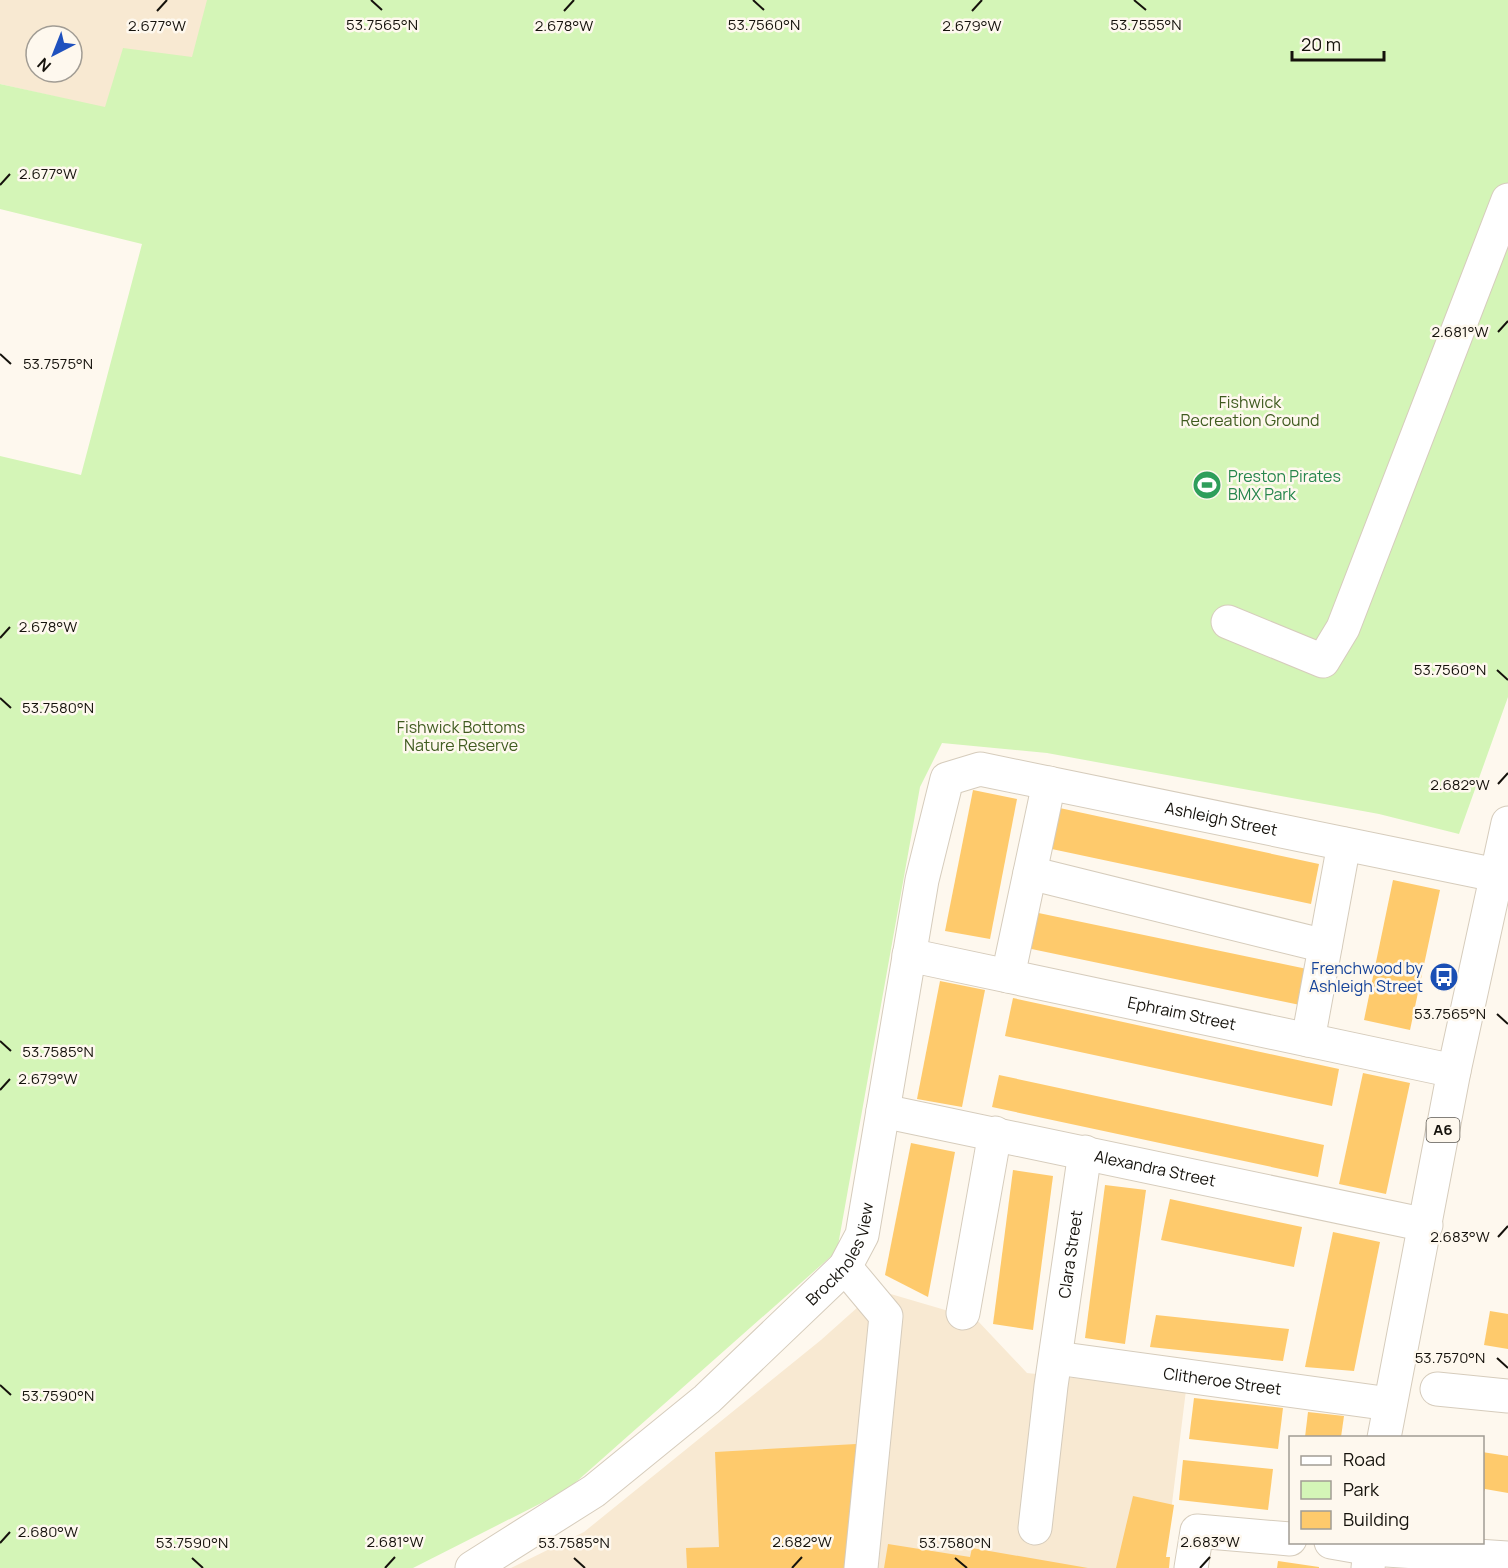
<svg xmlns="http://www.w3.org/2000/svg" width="1508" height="1568" font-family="Manrope,sans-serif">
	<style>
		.built { fill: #f8e9d2; fill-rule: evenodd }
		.green { fill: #d4f5b7 }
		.building { fill: #feca6c }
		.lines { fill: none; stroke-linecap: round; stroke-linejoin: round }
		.minor-casing { stroke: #d6ccbc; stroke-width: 35 }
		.highway-casing { stroke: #d6ccbc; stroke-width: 35 }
		.minor { stroke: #fff; stroke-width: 33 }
		.highway { stroke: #fff; stroke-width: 33 }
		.ticks { fill: none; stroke: #15120c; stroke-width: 2 }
		.labels { text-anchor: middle; stroke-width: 5; stroke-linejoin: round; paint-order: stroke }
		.shield { fill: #fef8ee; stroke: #5b5750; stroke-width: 1.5 }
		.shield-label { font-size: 15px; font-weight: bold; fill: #15120c }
		.park-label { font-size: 16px; fill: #3f5b1f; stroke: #fef8ee }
		.leisure-label { font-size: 16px; fill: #27864d; stroke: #fef8ee; text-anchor: start }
		.street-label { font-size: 16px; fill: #15120c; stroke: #fef8ee }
		.transit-label { font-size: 16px; fill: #164399; stroke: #fef8ee; text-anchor: end }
		.ticks-label { font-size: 15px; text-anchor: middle; fill: #15120c; stroke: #fef8ee; stroke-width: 5; stroke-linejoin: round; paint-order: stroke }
	</style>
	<rect width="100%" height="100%" fill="#fef8ee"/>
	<g class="built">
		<path d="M 0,0 L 436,0 L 105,108 L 0,84 ZM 36,36 L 72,36 L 72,72 L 36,72 Z"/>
		<polygon points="877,1290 976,1319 1027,1373 1186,1390 1164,1568 511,1568 584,1532 821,1340"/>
	</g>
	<polygon class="green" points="207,0 1508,0 1508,697 1459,834 1379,814 1047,753 942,743 920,787 837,1251 567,1490 413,1568 0,1568 0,456 81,475 142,244 0,209 0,84 105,107 123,48 192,57"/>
	<g class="building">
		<polygon points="973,790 1017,799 990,939 945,931"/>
		<polygon points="1055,807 1319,864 1311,904 1047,848"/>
		<polygon points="1393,880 1440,890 1410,1030 1364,1020"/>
		<polygon points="1029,911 1307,969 1300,1005 1022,947"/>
		<polygon points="940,981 985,990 962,1107 917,1099"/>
		<polygon points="1013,998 1339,1069 1332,1106 1005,1036"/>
		<polygon points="1363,1073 1410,1083 1386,1194 1339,1184"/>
		<polygon points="999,1075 1324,1145 1318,1177 992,1107"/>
		<polygon points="911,1143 955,1152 928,1297 885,1275"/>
		<polygon points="1013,1170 1053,1176 1033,1330 993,1324"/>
		<polygon points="1105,1185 1146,1190 1125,1344 1085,1338"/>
		<polygon points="1170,1199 1302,1227 1294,1267 1161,1240"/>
		<polygon points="1333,1232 1380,1242 1354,1371 1305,1367"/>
		<polygon points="1490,1311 1508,1314 1508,1349 1484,1345"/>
		<polygon points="1156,1315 1289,1329 1283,1361 1150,1347"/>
		<polygon points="1194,1398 1283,1408 1278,1449 1189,1439"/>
		<polygon points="1308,1412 1344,1416 1341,1437 1305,1437"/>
		<polygon points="856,1444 856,1499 847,1568 687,1568 686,1548 719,1547 715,1452"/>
		<polygon points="1482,1452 1508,1456 1508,1493 1485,1489 1482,1496"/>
		<polygon points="1183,1460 1273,1469 1268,1510 1179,1500"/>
		<polygon points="1133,1496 1174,1505 1166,1557 1170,1557 1169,1568 1116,1568"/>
		<polygon points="888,1544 970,1557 972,1548 1088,1568 884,1568"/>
		<polygon points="1278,1561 1319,1567 1319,1568 1277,1568"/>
	</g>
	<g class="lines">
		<g class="minor-casing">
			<g id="minor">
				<polyline points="1228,622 1323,661 1343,628 1508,200"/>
				<polyline points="1030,873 1325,946"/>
				<path id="s1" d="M 909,955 L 1454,1071"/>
				<polyline points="1008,976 1049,783"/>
				<polyline points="1308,1040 1344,844"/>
				<path id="s2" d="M 883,1111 L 1426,1225"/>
				<polyline points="845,1267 886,1316 861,1568"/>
				<polyline points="963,1313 995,1133"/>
				<path id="s3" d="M 1056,1358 L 1390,1404"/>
				<polyline points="1437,1389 1508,1396"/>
				<path id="s4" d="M 1035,1528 L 1051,1386 L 1085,1152"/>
				<polyline points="1331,1542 1371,1549 1508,1558"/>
				<path id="s5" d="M 472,1568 L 594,1491 L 707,1399 L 845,1267 L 862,1235 L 922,880 L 947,779 L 980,769 L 1496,875"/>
				<polyline points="1191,1568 1197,1531 1290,1539"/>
			</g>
		</g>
		<g class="highway-casing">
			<g id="highway">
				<polyline points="1384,1438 1454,1071 1508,823"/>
				<polyline points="1368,1568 1371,1542"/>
			</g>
		</g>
		<use href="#minor" class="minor"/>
		<use href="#highway" class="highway"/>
	</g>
	<path class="ticks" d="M 371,0 L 382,10M 753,0 L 764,10M 1134,0 L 1146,10M 157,11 L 167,0M 564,11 L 574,0M 972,11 L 982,0M 0,185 L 10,174M 1498,332 L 1508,321M 0,354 L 11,364M 0,638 L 10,627M 1497,670 L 1508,680M 0,698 L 11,708M 1498,784 L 1508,773M 1497,1014 L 1508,1024M 0,1041 L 11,1051M 0,1090 L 10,1079M 1498,1237 L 1508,1226M 1497,1358 L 1508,1368M 0,1385 L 11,1395M 0,1543 L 10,1532M 192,1558 L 203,1568M 574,1558 L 585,1568M 955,1558 L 967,1568M 385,1568 L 395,1557M 792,1568 L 802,1557M 1200,1568 L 1210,1557"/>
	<defs>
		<g id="stadium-disc" transform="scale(1.5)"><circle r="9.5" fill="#2e9e5b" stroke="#fef8ee"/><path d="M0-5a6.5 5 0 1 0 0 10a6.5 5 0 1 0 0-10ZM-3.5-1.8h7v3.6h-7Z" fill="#fff"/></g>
		<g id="bus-disc" transform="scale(1.5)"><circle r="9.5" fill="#1a4fb4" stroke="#fef8ee"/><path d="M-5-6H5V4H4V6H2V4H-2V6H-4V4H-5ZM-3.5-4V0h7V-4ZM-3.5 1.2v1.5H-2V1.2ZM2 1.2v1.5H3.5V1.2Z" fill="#fff"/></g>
	</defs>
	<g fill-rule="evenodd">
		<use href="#stadium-disc" x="1207" y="485"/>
		<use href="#bus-disc" x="1444" y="977"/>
	</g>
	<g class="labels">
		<rect class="shield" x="1426.5" y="1118" width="33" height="24" rx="4.5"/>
		<g class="shield-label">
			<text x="1443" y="1135">A6</text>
		</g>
		<g class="park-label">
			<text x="1250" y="408">Fishwick<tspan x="1250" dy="18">Recreation Ground</tspan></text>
			<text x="461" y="733">Fishwick Bottoms<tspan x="461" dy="18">Nature Reserve</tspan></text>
		</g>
		<g class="leisure-label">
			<text x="1228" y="482">Preston Pirates<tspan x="1228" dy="18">BMX Park</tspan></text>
		</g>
		<g class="street-label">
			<text dy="6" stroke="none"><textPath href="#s5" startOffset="1262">Ashleigh Street</textPath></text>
			<text dy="6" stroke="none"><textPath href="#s1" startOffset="279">Ephraim Street</textPath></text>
			<text dy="6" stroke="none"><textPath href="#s2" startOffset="278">Alexandra Street</textPath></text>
			<text dy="6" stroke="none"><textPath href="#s5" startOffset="490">Brockholes View</textPath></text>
			<text dy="6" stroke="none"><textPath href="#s4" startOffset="276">Clara Street</textPath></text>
			<text dy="6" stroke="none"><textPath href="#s3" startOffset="168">Clitheroe Street</textPath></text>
		</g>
		<g class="transit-label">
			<text x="1423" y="974">Frenchwood by<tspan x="1423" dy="18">Ashleigh Street</tspan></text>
		</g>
	</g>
	<g class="ticks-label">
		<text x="382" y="30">53.7565°N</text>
		<text x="764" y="30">53.7560°N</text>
		<text x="1146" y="30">53.7555°N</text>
		<text x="157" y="31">2.677°W</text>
		<text x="564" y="31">2.678°W</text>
		<text x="972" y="31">2.679°W</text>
		<text x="48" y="179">2.677°W</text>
		<text x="1460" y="337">2.681°W</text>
		<text x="58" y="369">53.7575°N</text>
		<text x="48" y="632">2.678°W</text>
		<text x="1450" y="675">53.7560°N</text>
		<text x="58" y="713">53.7580°N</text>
		<text x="1460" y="790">2.682°W</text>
		<text x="1450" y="1019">53.7565°N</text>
		<text x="58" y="1057">53.7585°N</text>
		<text x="48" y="1084">2.679°W</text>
		<text x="1460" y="1242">2.683°W</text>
		<text x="1450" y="1363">53.7570°N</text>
		<text x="58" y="1401">53.7590°N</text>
		<text x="48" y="1537">2.680°W</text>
		<text x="395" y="1547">2.681°W</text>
		<text x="802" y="1547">2.682°W</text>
		<text x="1210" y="1547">2.683°W</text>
		<text x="192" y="1548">53.7590°N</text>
		<text x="574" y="1548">53.7585°N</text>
		<text x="955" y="1548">53.7580°N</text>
	</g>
	<rect x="1289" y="1436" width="195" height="108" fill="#fef8ee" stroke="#a19c94" stroke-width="1.5"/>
	<rect x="1301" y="1456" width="30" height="9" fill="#ffffff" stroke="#a19c94" stroke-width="1.5"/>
	<text x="1343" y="1466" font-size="18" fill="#15120c">Road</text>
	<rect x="1301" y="1481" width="30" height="18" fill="#d4f5b7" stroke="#a19c94" stroke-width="1.5"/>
	<text x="1343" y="1496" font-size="18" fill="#15120c">Park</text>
	<rect x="1301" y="1511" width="30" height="18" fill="#feca6c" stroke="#a19c94" stroke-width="1.5"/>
	<text x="1343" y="1526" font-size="18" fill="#15120c">Building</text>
	<g transform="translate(54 54) rotate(222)"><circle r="28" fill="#fef8ee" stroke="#a19c94" stroke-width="1.5"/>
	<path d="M0-4.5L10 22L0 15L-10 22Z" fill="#1f51be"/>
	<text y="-9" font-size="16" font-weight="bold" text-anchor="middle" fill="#15120c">N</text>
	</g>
	<path d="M1292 51v9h92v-9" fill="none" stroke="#15120c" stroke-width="3"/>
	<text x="1301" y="51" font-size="18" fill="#15120c" stroke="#fef8ee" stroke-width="4.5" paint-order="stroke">20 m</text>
</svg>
